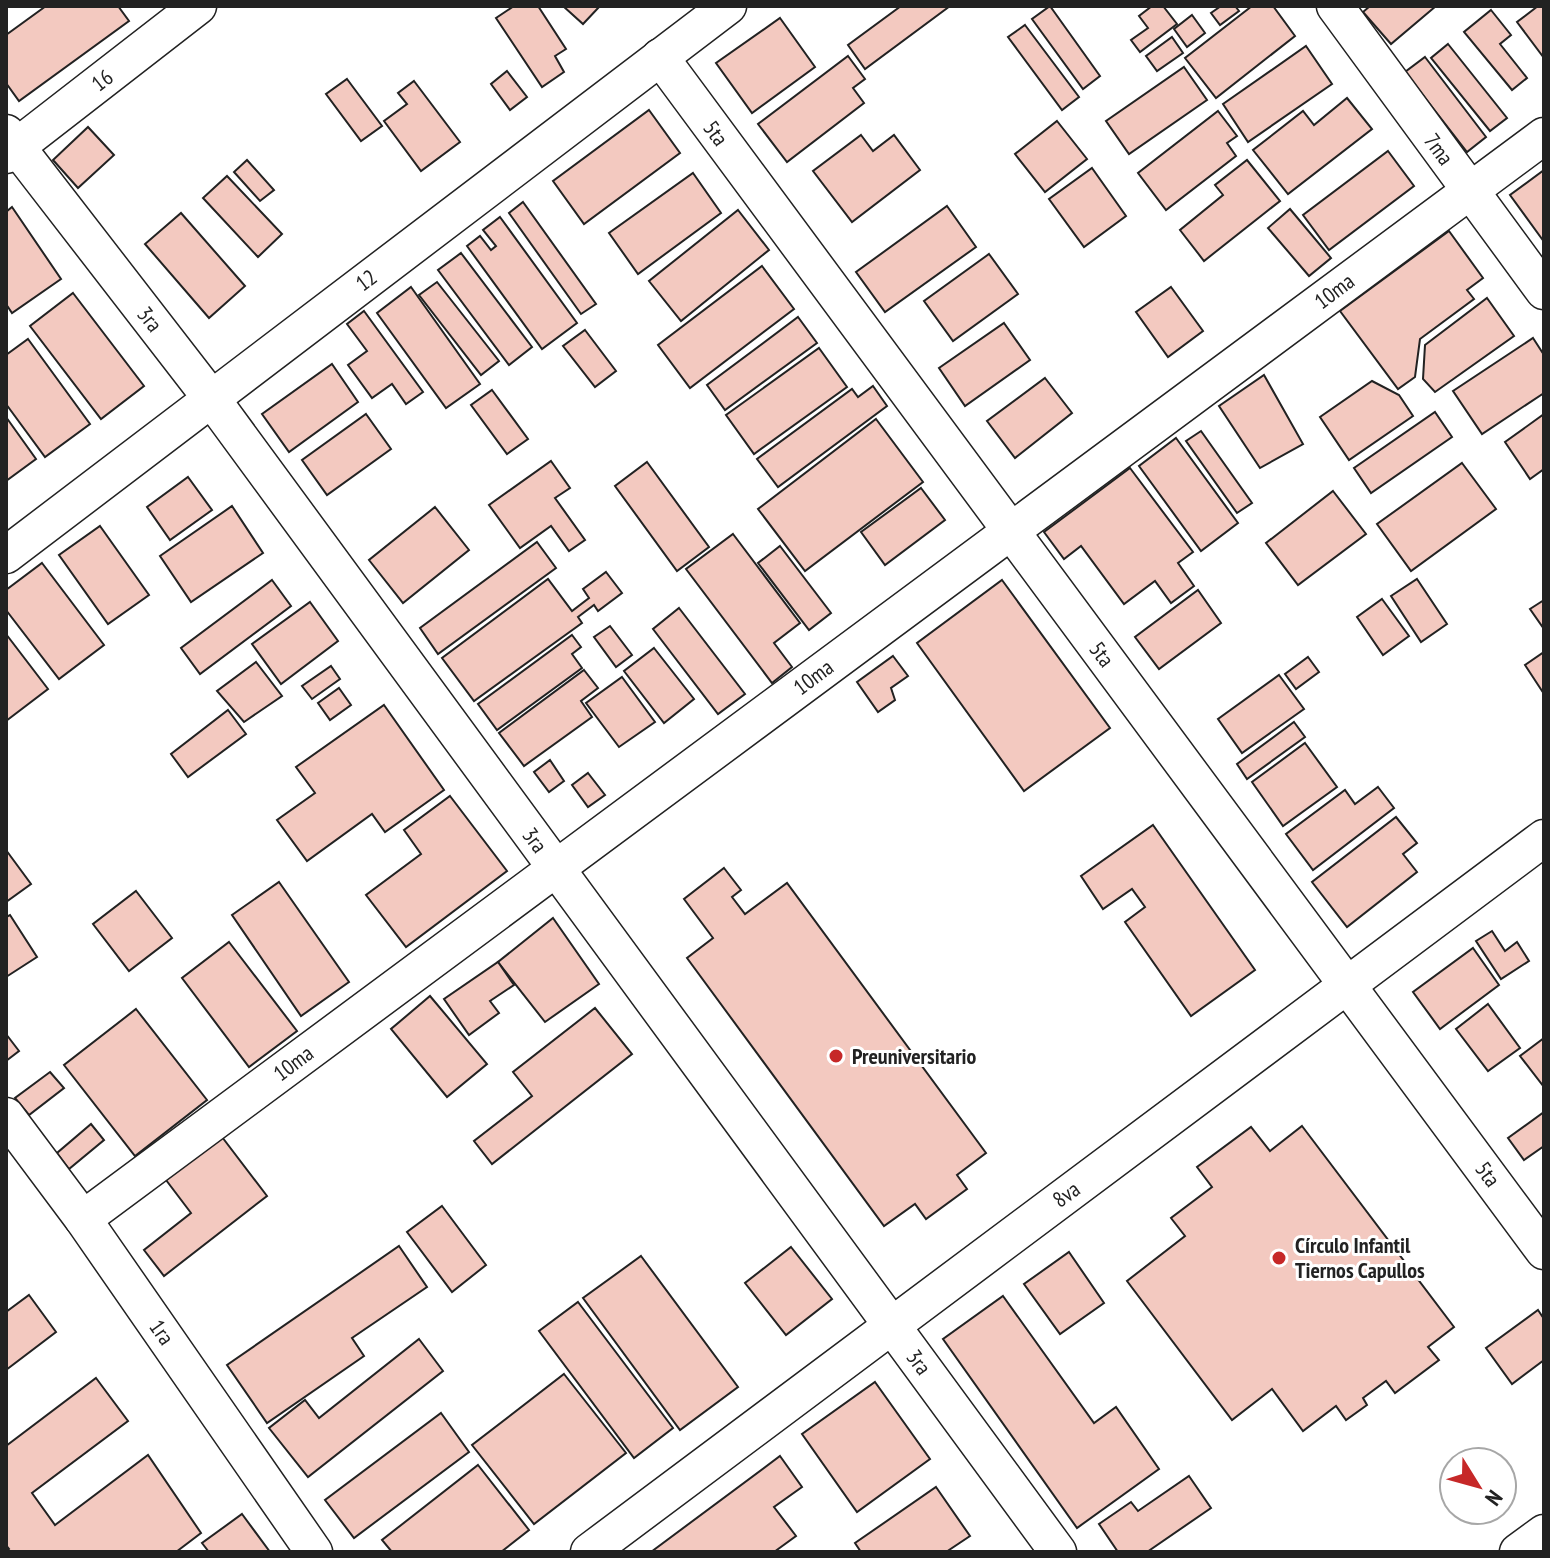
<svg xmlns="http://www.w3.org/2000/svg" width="1550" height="1558" font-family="'PT Sans Narrow',sans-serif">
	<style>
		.building { fill: #f3c9c0; stroke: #222; stroke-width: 2 }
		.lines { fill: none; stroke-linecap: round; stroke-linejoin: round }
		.minor-casing { stroke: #222; stroke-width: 39 }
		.minor { stroke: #fff; stroke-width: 36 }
		.poi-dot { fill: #c62828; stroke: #fff; stroke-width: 3 }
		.labels { text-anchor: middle; stroke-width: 6; stroke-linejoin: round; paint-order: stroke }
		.street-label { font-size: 22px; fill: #222; stroke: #fff }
		.poi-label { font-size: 22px; font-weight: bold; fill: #222; stroke: #fff; text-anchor: start }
	</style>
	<rect width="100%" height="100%" fill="#fff"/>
	<g class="building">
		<polygon points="46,6 118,6 129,21 19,101 6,83 6,35"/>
		<polygon points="514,6 538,6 566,49 555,56 564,72 542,87 496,18"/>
		<polygon points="563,6 600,6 583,24"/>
		<polygon points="901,6 950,6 865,69 848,45"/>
		<polygon points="1050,6 1100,76 1083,89 1032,19"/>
		<polygon points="1152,6 1163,6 1177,24 1140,52 1131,40 1148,28 1139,16"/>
		<polygon points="1221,6 1235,6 1239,11 1220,25 1211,13"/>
		<polygon points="1252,6 1273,6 1295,36 1216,98 1185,58"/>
		<polygon points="1370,6 1436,6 1391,44 1363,12"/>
		<polygon points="1538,6 1544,6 1544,58 1517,22"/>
		<polygon points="1491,10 1511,35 1500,44 1527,78 1512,90 1464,32"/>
		<polygon points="1192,15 1205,33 1187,47 1174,29"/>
		<polygon points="780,18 815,67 752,113 716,63"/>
		<polygon points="1025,25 1079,97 1062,110 1008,37"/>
		<polygon points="1172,37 1183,53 1157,71 1146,56"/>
		<polygon points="1448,44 1507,118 1490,131 1431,58"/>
		<polygon points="1306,46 1332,84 1248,142 1223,104"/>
		<polygon points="848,56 865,79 853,88 864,103 787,162 758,124"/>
		<polygon points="1425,57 1486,137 1467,152 1405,72"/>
		<polygon points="1184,67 1207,100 1129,154 1106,121"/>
		<polygon points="507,71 527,97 510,110 491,84"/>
		<polygon points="347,79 382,126 361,141 326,94"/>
		<polygon points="414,81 460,142 421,171 384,121 407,104 398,93"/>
		<polygon points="1347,98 1372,129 1288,194 1253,150 1303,111 1314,125"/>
		<polygon points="649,110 680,153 584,224 553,181"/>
		<polygon points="1218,111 1237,136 1227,143 1236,156 1166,210 1138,173"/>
		<polygon points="1057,121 1087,159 1045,192 1015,154"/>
		<polygon points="88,127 114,155 78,188 53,160"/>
		<polygon points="861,135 873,151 894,135 920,170 852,222 813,171"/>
		<polygon points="1388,151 1414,186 1329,250 1303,215"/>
		<polygon points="247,160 274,190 260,201 234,172"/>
		<polygon points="1247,160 1280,201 1204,261 1180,230 1223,195 1215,185"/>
		<polygon points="1092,168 1126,216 1084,247 1049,199"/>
		<polygon points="1544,170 1544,237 1542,239 1510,195"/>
		<polygon points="693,173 721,213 638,274 609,233"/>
		<polygon points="227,176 282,234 258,257 203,198"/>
		<polygon points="523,202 596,304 581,314 509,213"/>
		<polygon points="947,206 976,247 885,312 856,272"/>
		<polygon points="12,207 61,279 12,313 6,304 6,212"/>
		<polygon points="1290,209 1331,258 1309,276 1268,228"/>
		<polygon points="738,210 769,250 681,321 649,281"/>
		<polygon points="181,213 245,286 209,318 145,244"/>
		<polygon points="500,217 577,323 542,349 467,246 480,236 491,250 496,246 483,230"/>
		<polygon points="1449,231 1483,278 1467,290 1474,299 1420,339 1415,377 1398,389 1340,311"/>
		<polygon points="461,253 532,347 509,365 438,270"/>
		<polygon points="989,254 1018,294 953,341 924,301"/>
		<polygon points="762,266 794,309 690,388 658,345"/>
		<polygon points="437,282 499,361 481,375 419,295"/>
		<polygon points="411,287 480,384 446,408 377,313"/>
		<polygon points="1171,287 1203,331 1168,357 1136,312"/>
		<polygon points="73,293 144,386 101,419 30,326"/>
		<polygon points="1487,298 1514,336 1435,392 1423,379 1425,345"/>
		<polygon points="364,311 423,392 406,404 392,384 372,398 348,365 367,351 347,324"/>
		<polygon points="798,317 817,343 725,410 707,385"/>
		<polygon points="1004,323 1030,360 965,406 939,368"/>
		<polygon points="585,330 616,371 595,387 563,346"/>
		<polygon points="1533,338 1544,355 1544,393 1482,434 1453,391"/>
		<polygon points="28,339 90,424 45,457 6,404 6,355"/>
		<polygon points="819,348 847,387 754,454 726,415"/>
		<polygon points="332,364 358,402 289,452 262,414"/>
		<polygon points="1264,375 1303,444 1260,468 1219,406"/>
		<polygon points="1045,378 1072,413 1015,458 987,421"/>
		<polygon points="1372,381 1399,395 1413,416 1349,460 1320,417"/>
		<polygon points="873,386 887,406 778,487 757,459 852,389 858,397"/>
		<polygon points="492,390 528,439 507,454 471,405"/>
		<polygon points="1435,412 1452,437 1371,493 1354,468"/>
		<polygon points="366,414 391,449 327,495 302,460"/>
		<polygon points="1544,414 1544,469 1530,479 1505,442"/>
		<polygon points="6,417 36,459 6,481"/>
		<polygon points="876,419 923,482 805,571 758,509"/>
		<polygon points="1201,431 1252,503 1237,513 1186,441"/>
		<polygon points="1176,438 1238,523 1201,551 1139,466"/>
		<polygon points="551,461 570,488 555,498 585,540 569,551 551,526 520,548 489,505"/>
		<polygon points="647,462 709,547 677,571 615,486"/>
		<polygon points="1462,463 1496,509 1411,571 1377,524"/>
		<polygon points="1130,468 1193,552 1178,563 1194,586 1171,603 1155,581 1124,604 1081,546 1064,559 1044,532"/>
		<polygon points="188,477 212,510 170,540 147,507"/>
		<polygon points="921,488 945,520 885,565 861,532"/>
		<polygon points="1333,491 1366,534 1298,585 1266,543"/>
		<polygon points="232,506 263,553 191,602 160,556"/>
		<polygon points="435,507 469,550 403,603 369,560"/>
		<polygon points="100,526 149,595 108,624 59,555"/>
		<polygon points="733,534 800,623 774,643 792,667 772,683 686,569"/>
		<polygon points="537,542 556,568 438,654 420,628"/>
		<polygon points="780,546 831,613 809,630 758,563"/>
		<polygon points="42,563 104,645 59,679 6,610 6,590"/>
		<polygon points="606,572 622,593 598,611 594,605 578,617 582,623 474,701 442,658 548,579 572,611 589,598 583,589"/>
		<polygon points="1417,579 1447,624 1421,642 1391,596"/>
		<polygon points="272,580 291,606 200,674 181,648"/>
		<polygon points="1002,580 1110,728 1024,791 917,643"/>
		<polygon points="1198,590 1221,623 1159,669 1135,637"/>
		<polygon points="1382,599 1409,636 1383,655 1357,617"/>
		<polygon points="1544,600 1544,629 1530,609"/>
		<polygon points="310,602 338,641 281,684 252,644"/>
		<polygon points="679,608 745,694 718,714 653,629"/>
		<polygon points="610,626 632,655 616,667 594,637"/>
		<polygon points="6,634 48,689 6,721"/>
		<polygon points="572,635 581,647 572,654 582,668 497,730 478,704"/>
		<polygon points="654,648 694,699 664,723 624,671"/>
		<polygon points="1544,652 1544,694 1525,665"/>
		<polygon points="893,656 908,676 891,688 895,700 878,712 857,682"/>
		<polygon points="1308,657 1319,672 1296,689 1285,674"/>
		<polygon points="256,662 282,696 244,722 217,691"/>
		<polygon points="331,666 340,679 312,699 302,686"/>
		<polygon points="584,670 598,688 581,701 592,717 524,766 499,733"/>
		<polygon points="1279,675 1304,709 1242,753 1218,719"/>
		<polygon points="622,677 655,722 619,747 586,703"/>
		<polygon points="339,688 351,705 330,720 318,703"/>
		<polygon points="384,705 444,790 385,832 372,814 307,861 277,820 315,793 296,767"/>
		<polygon points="228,710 246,734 188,777 171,754"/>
		<polygon points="1294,722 1305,737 1247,779 1237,764"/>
		<polygon points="1305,743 1337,787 1283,826 1252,782"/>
		<polygon points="550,760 564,781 549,792 534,772"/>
		<polygon points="588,773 605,795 588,807 572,785"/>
		<polygon points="1378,787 1394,808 1313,870 1286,834 1345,790 1355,804"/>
		<polygon points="450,796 507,871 406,947 366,895 421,854 404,830"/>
		<polygon points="1396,817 1417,843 1403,854 1417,872 1347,927 1312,882"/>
		<polygon points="1153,825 1255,970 1191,1016 1125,922 1145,907 1132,889 1103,909 1081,876"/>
		<polygon points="6,850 31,884 6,902"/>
		<polygon points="724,868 741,890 732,897 745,914 787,883 986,1153 957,1175 967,1189 926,1219 915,1204 884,1226 687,958 713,938 684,899"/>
		<polygon points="279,882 349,982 301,1016 232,915"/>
		<polygon points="136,891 172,938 129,971 93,924"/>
		<polygon points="10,915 37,957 6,977 6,917"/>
		<polygon points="553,918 599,984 545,1022 498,962"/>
		<polygon points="1492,931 1505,951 1517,942 1529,961 1501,979 1476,941"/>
		<polygon points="229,942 297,1031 249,1067 182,978"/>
		<polygon points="1473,948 1499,985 1440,1029 1413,992"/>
		<polygon points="498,962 514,985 490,1001 499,1013 469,1035 444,999"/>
		<polygon points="430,996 487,1064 447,1097 391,1029"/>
		<polygon points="1488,1004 1520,1048 1488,1071 1456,1029"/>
		<polygon points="595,1008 632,1054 492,1164 474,1141 532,1096 513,1072"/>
		<polygon points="136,1009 207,1100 135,1156 64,1065"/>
		<polygon points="6,1034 19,1051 6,1061"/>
		<polygon points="1544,1038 1544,1087 1520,1056"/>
		<polygon points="50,1072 64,1088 29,1115 15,1098"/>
		<polygon points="1544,1112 1544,1146 1524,1160 1508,1138"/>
		<polygon points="91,1124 104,1140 69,1169 57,1153"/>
		<polygon points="1302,1126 1454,1327 1428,1347 1439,1360 1395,1393 1386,1381 1363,1398 1367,1405 1346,1420 1336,1406 1303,1431 1272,1389 1232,1420 1127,1281 1185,1236 1171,1218 1212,1187 1197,1167 1251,1127 1270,1151"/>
		<polygon points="219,1133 267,1196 164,1276 144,1250 191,1213 163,1176"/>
		<polygon points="442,1206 486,1265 452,1292 407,1232"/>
		<polygon points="399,1246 427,1287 352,1338 364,1356 267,1423 227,1365"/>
		<polygon points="791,1247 832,1299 786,1335 745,1283"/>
		<polygon points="1069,1252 1104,1303 1060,1334 1024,1284"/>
		<polygon points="641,1256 738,1387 680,1430 583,1298"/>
		<polygon points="29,1295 56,1332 6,1370 6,1312"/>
		<polygon points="1003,1296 1094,1423 1116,1407 1159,1469 1077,1528 943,1339"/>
		<polygon points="578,1302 673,1428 634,1458 539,1331"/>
		<polygon points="1538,1310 1544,1319 1544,1360 1512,1384 1486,1348"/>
		<polygon points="419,1339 443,1371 308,1477 269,1428 305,1400 319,1418"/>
		<polygon points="564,1374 626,1453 534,1524 472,1445"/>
		<polygon points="96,1378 128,1421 32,1493 55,1525 148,1455 201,1533 176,1552 6,1552 9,1549 6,1545 6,1446"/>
		<polygon points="875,1382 930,1459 857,1512 802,1434"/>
		<polygon points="441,1413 469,1452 354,1538 325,1500"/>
		<polygon points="780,1456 802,1487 774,1507 796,1536 774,1552 651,1552"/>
		<polygon points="478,1465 529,1530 501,1552 392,1552 382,1540"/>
		<polygon points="1189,1476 1211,1508 1147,1552 1118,1552 1099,1524 1131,1502 1138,1511"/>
		<polygon points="936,1487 970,1536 946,1552 861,1552 855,1543"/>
		<polygon points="242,1514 270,1552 209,1552 202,1543"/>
	</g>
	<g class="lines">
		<g class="minor-casing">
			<g id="minor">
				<polyline points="1335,6 1544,291"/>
				<polyline points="660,57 1544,1251"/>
				<polyline points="6,133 211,398 1058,1552"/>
				<polyline points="6,155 198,6"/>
				<polyline points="6,555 728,6"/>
				<polyline points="6,1116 83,1219 314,1552"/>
				<polyline points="83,1219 1544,136"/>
				<polyline points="589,1552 1544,838"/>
				<polyline points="1518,1552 1544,1533"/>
			</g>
		</g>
		<use href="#minor" class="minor"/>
	</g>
	<g class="poi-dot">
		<circle cx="836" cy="1056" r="8"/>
		<circle cx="1279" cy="1258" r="8"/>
	</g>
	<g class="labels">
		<g class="street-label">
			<text transform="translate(102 80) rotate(-38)" y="8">16</text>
			<text transform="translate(716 133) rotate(54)" y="8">5ta</text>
			<text transform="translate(1439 149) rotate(54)" y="8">7ma</text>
			<text transform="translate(366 280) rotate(-37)" y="8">12</text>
			<text transform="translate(1334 291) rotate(-37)" y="8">10ma</text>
			<text transform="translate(150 319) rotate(52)" y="8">3ra</text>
			<text transform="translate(1102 654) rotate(53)" y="8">5ta</text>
			<text transform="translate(813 677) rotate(-37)" y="8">10ma</text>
			<text transform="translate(535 840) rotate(54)" y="8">3ra</text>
			<text transform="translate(293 1063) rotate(-37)" y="8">10ma</text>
			<text transform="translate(1488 1174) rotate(54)" y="8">5ta</text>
			<text transform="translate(1066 1194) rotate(-36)" y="8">8va</text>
			<text transform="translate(162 1332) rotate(55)" y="8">1ra</text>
			<text transform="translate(919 1362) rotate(54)" y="8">3ra</text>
		</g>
		<g class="poi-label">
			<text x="852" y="1064">Preuniversitario</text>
			<text x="1295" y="1253">Círculo Infantil<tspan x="1295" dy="25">Tiernos Capullos</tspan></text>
		</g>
	</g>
	<rect width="1550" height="1558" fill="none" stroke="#222222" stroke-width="16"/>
	<g transform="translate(1478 1486) rotate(127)"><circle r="38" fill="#ffffff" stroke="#a7a7a7" stroke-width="2"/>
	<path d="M0-6L14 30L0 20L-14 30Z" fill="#c62828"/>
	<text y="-12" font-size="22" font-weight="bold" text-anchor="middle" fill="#222222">N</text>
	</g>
</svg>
